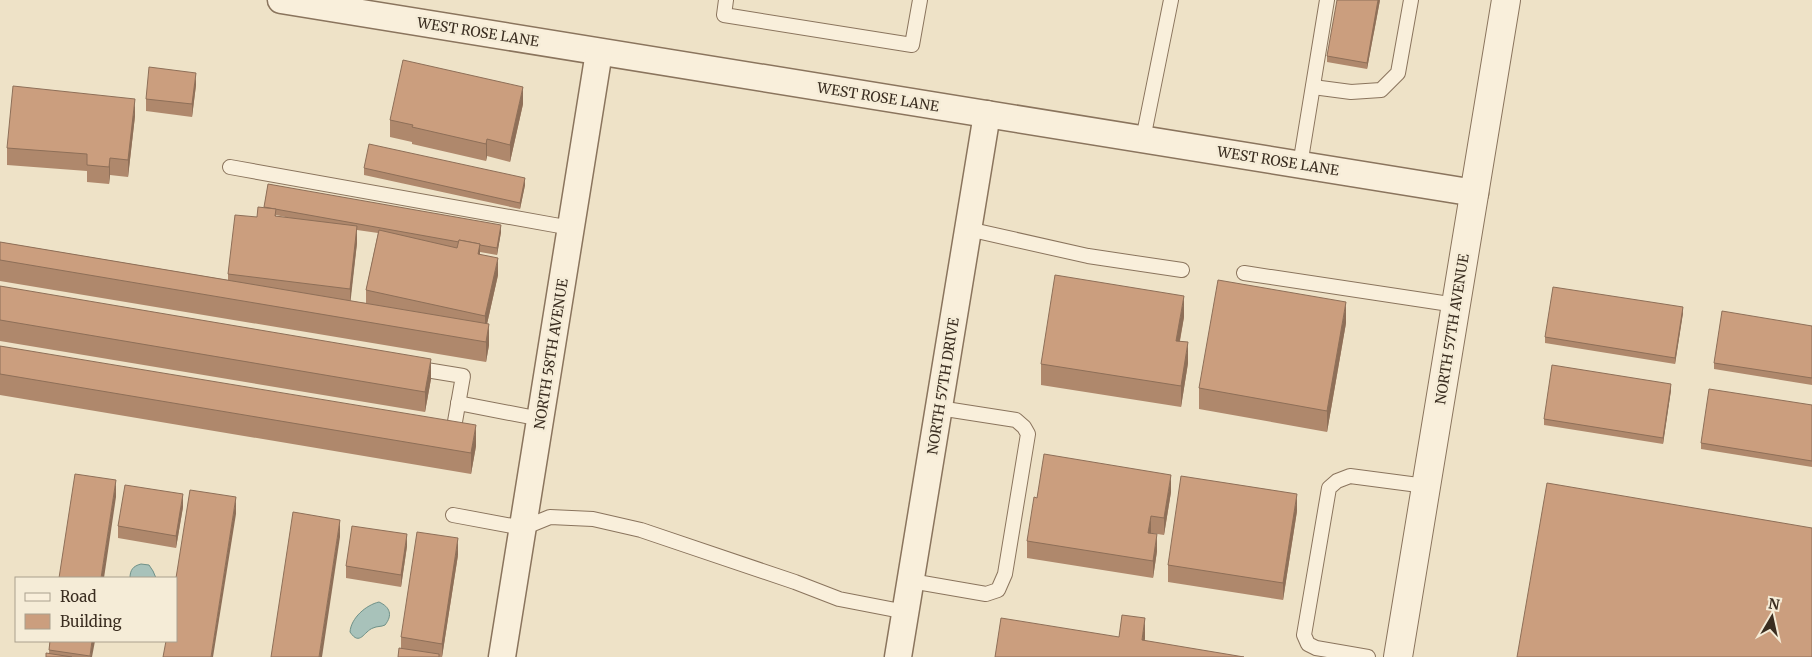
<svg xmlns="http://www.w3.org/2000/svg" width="1812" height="657" font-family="Merriweather,serif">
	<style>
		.water { fill: #a8c2ba; stroke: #6f9188 }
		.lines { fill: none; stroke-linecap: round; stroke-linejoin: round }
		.service-casing { stroke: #8a745d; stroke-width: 16 }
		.minor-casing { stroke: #8a745d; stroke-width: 29 }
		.tertiary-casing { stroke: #8a745d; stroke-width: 30 }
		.service { stroke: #f9efdb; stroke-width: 14 }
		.minor { stroke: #f9efdb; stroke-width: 26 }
		.tertiary { stroke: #f9efdb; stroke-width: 28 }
		.wall { fill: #af886c; fill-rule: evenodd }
		.shaded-wall { fill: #8e6f58 }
		.building { fill: #cb9e7e; stroke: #8e6f58 }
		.labels { text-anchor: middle; stroke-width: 5; stroke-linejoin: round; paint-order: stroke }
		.street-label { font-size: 14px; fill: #3a2d20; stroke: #f5ecd7 }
	</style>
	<rect width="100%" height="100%" fill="#eee2c7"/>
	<g class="water">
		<path d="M 141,564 L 149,565 L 153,571 L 156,578 L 130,578 C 130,570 133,566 141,564 Z"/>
		<path d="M 379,602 C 390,607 393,615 385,625 C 381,627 377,626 373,628 C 364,631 360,647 350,632 C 351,618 366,605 379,602 Z"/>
	</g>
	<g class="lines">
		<g class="service-casing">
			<g id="service">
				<polyline points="726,0 724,15 912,45 920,0"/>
				<polyline points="1313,87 1351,92 1381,90 1398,73 1411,0"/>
				<polyline points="1143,139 1171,0"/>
				<polyline points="1300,165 1327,0"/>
				<polyline points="230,167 571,228"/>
				<polyline points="968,229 1088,256 1182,270"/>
				<polyline points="1244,273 1456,305"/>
				<polyline points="414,368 463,376 453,433 447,432"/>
				<polyline points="458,403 541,419"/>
				<polyline points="453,515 523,528 550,517 593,519 641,530 795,582 839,599 906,612"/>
				<polyline points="911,581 986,594 998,590 1005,574 1028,434 1024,427 1016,420 939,408"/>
				<polyline points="1368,657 1316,648 1308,644 1304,635 1329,488 1337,481 1350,476 1426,486"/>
			</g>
		</g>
		<g class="minor-casing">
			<g id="minor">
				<polyline points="281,0 1475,193"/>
				<polyline points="502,657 599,52"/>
				<polyline points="898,657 987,114"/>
			</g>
		</g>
		<g class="tertiary-casing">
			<polyline id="tertiary" points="1398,657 1506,0"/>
		</g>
		<use href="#service" class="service"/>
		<use href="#minor" class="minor"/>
		<use href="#tertiary" class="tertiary"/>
	</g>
	<g class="wall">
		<polygon points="1380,0 1367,69 1327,62 1327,56"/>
		<polygon points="196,85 192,117 146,111 146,99"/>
		<polygon points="523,104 510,162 487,156 486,161 412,144 412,142 390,137 390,120"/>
		<polygon points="135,116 128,177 110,175 109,184 87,182 87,171 7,165 7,148"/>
		<polygon points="364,168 525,185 520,209 364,175"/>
		<path d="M 268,184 L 501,232 L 497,255 L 480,252 L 480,255 L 498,275 L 487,324 L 489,345 L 486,362 L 0,281 L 0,242 L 228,280 L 228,274 L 257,217 L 264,208 ZM 276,215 L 295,219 L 276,216 ZM 357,230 L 378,233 L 366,290 L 366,303 L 350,301 L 357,243 Z"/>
		<polygon points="0,286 431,379 425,412 0,341"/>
		<polygon points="1683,313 1675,364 1545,343 1545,337"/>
		<polygon points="1184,317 1180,341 1188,363 1181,407 1041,385 1041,364"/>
		<polygon points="1346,323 1327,432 1199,409 1199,388"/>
		<polygon points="1812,326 1812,385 1714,369 1714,363"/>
		<polygon points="0,346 476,446 471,474 0,395"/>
		<polygon points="1671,390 1663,444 1544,425 1544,419"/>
		<polygon points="1812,405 1812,467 1701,449 1701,443"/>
		<polygon points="1171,492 1164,535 1151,533 1157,551 1153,578 1027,558 1027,541 1037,498"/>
		<polygon points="183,507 176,548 118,538 118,526"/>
		<polygon points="1297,511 1283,600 1168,582 1168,565"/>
		<polygon points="407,546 401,587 346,578 346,566"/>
		<polygon points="458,555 442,657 398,657 401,648 401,637"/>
		<polygon points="50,641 92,657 46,657 49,653"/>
	</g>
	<g class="shaded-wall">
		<polygon points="1378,0 1380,0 1367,69 1367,63"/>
		<polygon points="196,73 196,85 192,117 192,104"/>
		<polygon points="523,87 523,104 510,162 510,145"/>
		<polygon points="135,99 135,116 128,177 128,160"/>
		<polygon points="487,139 487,156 486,161 486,144"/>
		<polygon points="110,158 110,175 109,184 109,167"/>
		<polygon points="525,178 525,185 520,209 520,203"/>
		<polygon points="501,225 501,232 497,255 497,248"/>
		<polygon points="357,226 357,243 350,306 350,289"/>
		<polygon points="480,244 480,261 478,254"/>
		<polygon points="498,258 498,275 485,333 485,316"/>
		<polygon points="1184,296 1184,317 1176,361 1176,341"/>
		<polygon points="1346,302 1346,323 1327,432 1327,411"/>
		<polygon points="1683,307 1683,313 1675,364 1675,358"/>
		<polygon points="489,324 489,345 486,362 486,342"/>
		<polygon points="1188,342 1188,363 1181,407 1181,386"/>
		<polygon points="431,359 431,379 425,412 425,392"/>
		<polygon points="1671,384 1671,390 1663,444 1663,438"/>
		<polygon points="476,425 476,446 471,474 471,453"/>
		<polygon points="1171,475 1171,492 1164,535 1164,518"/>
		<polygon points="116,480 116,497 104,578 101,578"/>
		<polygon points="183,494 183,507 176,548 176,536"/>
		<polygon points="1297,494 1297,511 1283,600 1283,583"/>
		<polygon points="236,497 236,514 213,657 211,657"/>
		<polygon points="1151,516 1151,533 1148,550 1148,533"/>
		<polygon points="340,520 340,537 322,657 319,657"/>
		<polygon points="407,534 407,546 401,587 401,575"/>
		<polygon points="1157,534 1157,551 1153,578 1153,561"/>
		<polygon points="458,538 458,555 442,657 442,644"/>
		<polygon points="1145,618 1145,639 1142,657 1142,640"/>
		<polygon points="92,641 95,641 92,657 90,657"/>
	</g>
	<g class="building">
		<polygon points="1337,0 1378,0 1367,63 1327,56"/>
		<polygon points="403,60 523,87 510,145 487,139 486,144 412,127 413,125 390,120"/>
		<polygon points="149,67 196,73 192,104 146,99"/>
		<polygon points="13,86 135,99 128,160 110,158 109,167 87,165 87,154 7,148"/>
		<polygon points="369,144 525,178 520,203 364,168"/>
		<polygon points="268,184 501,225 497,248 480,245 480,244 459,240 459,242 264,207"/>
		<polygon points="258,207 276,209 275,216 357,226 350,289 228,274 235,215 257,217"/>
		<polygon points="379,230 457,248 459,240 480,244 478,254 498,258 485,316 366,290"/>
		<polygon points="0,242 489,324 486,342 0,260"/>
		<polygon points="1055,275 1184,296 1176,341 1188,342 1181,386 1041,364"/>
		<polygon points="1218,280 1346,302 1327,411 1199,388"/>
		<polygon points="0,286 431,359 425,392 0,320"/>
		<polygon points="1553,287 1683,307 1675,358 1545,337"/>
		<polygon points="1722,311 1812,326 1812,378 1714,363"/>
		<polygon points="0,346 476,425 471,453 0,374"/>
		<polygon points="1552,365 1671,384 1663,438 1544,419"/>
		<polygon points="1709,389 1812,405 1812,461 1701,443"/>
		<polygon points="1044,454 1171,475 1164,518 1151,516 1148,533 1157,534 1153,561 1027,541 1034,497 1037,498"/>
		<polygon points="75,474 116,480 101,578 59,578"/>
		<polygon points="1181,476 1297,494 1283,583 1168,565"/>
		<polygon points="1547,483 1812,528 1812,657 1517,657"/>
		<polygon points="125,485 183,494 176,536 118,526"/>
		<polygon points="190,490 236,497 211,657 163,657 166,641 176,641 176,578"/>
		<polygon points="293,512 340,520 319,657 271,657"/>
		<polygon points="352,526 407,534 401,575 346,566"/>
		<polygon points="417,532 458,538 442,644 401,637"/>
		<polygon points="1122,615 1145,618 1142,640 1244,657 995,657 1001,618 1119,637"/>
		<polygon points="50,641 92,641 90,656 49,650"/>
		<polygon points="399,648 439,654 439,657 398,657"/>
		<polygon points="46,653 72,657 46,657"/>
	</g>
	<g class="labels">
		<g class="street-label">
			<text transform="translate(478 32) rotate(9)" y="5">WEST ROSE LANE</text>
			<text transform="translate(878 97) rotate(9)" y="5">WEST ROSE LANE</text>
			<text transform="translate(1278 161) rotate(9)" y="5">WEST ROSE LANE</text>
			<text transform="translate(1452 329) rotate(-81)" y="5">NORTH 57TH AVENUE</text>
			<text transform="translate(551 354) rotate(-81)" y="5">NORTH 58TH AVENUE</text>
			<text transform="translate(943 386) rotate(-81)" y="5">NORTH 57TH DRIVE</text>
		</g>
	</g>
	<rect x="15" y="577" width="162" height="65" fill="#f5ecd7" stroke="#aaa08e"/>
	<rect x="25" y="593" width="25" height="8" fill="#f9efdb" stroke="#aaa08e"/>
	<text x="60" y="602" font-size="15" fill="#3a2d20">Road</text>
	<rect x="25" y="614" width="25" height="15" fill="#cb9e7e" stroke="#aaa08e"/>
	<text x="60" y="627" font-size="15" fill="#3a2d20">Building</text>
	<g transform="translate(1772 617) rotate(9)" stroke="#f5ecd7" stroke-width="4" paint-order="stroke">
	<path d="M0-4L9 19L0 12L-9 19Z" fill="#3a2d20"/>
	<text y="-8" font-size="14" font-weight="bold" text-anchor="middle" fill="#3a2d20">N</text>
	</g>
</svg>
